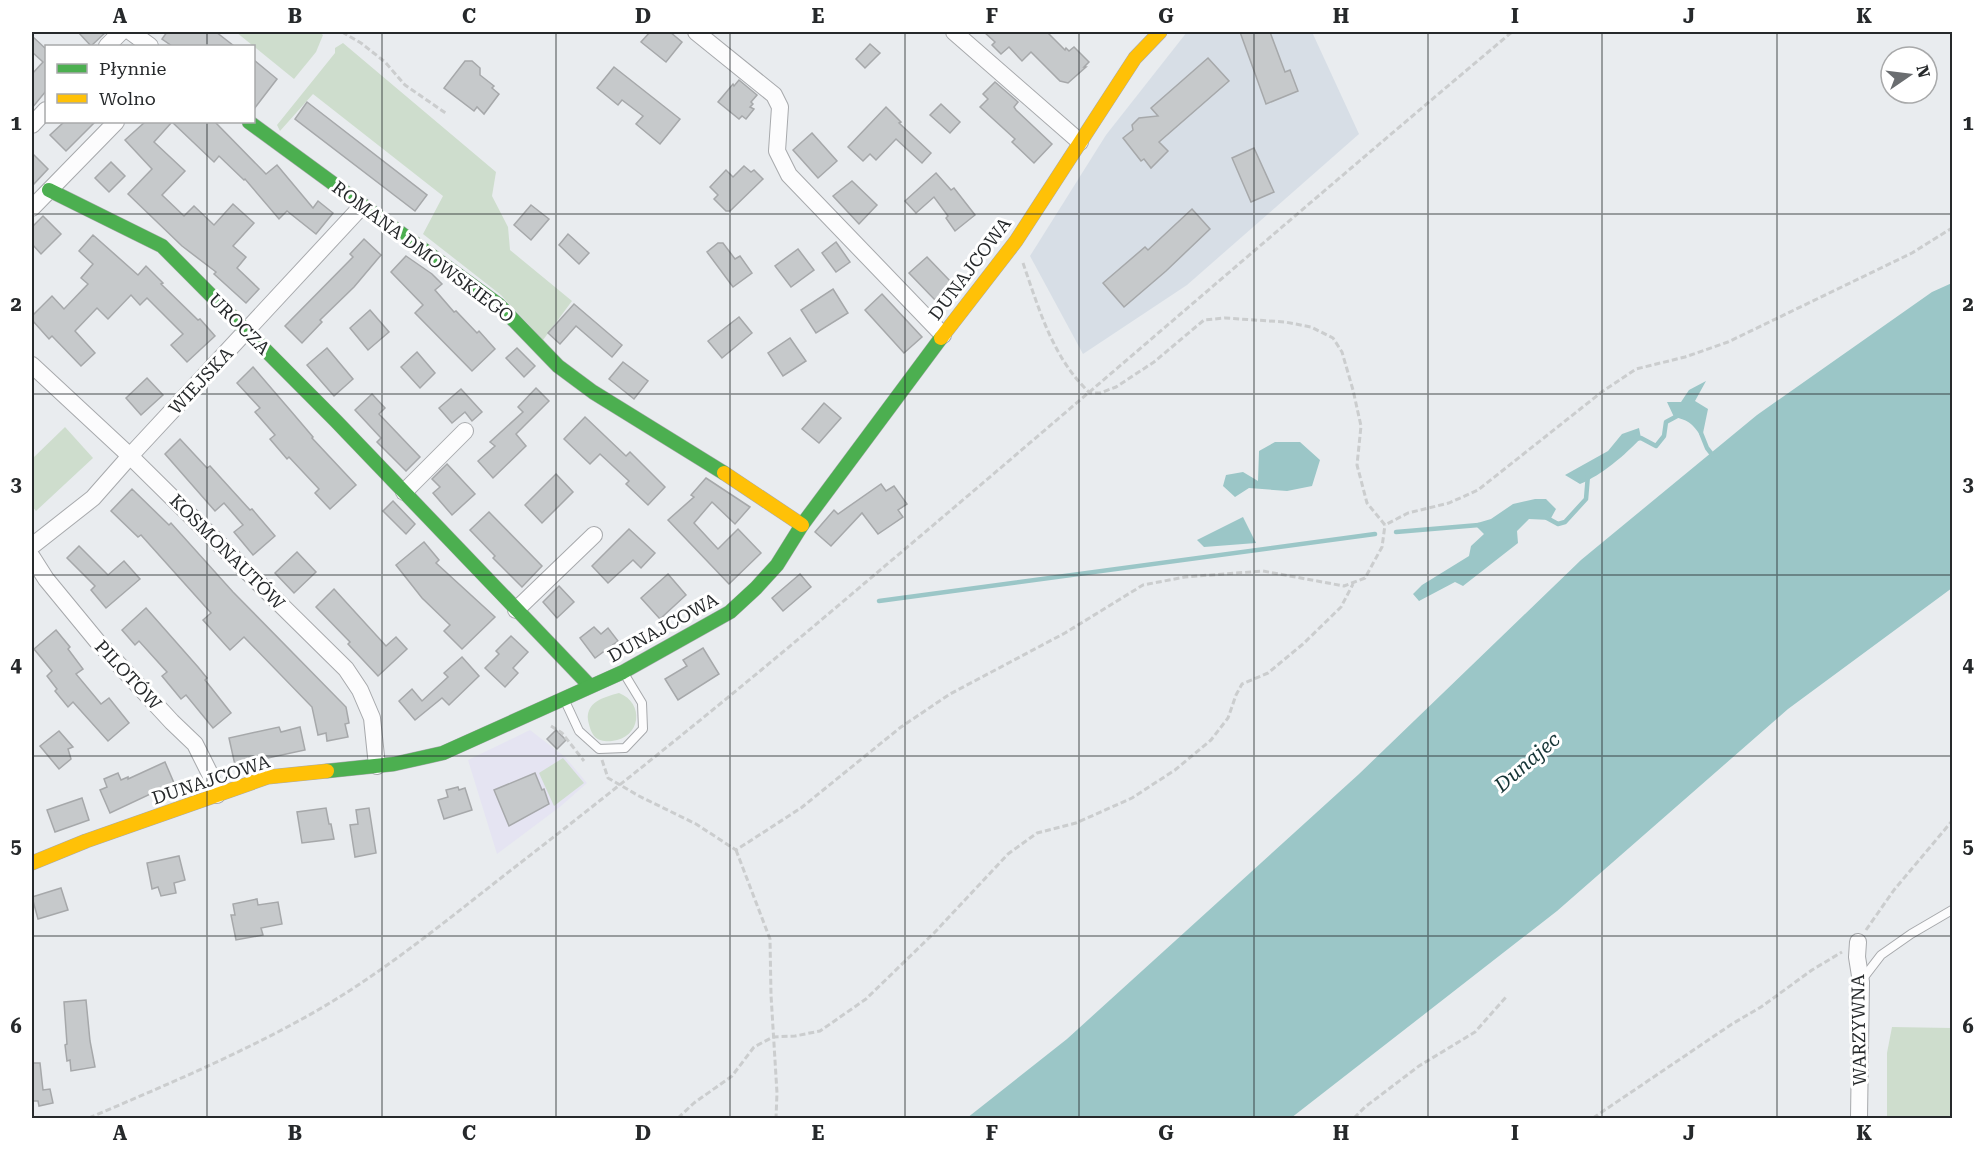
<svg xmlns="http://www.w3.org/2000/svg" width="1984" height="1150" font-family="'Roboto Serif',serif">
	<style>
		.built { fill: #d7dee6 }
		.education { fill: #e5e4f2 }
		.green { fill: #ceddcd }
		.water { fill: #9bc6c7 }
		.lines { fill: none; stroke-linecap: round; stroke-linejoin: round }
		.stream { stroke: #9bc6c7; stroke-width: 4.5 }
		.building { fill: #c6c9cb; stroke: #a6a8aa; stroke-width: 1.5 }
		.lane-casing { stroke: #a7a9ac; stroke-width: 10 }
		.street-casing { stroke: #a7a9ac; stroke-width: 18 }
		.fast-casing { stroke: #a7a9ac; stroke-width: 15 }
		.slow-casing { stroke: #a7a9ac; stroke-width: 15 }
		.path { stroke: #cbcdce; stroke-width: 3; stroke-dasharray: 6 3; stroke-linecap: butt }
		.lane { stroke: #fcfcfd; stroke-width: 8 }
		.street { stroke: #fcfcfd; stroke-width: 16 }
		.fast { stroke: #4caf50; stroke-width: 14 }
		.slow { stroke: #ffc107; stroke-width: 14 }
		.grid { fill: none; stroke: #26292b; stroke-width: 1.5; stroke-opacity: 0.55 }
		.labels { text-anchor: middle; stroke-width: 6; stroke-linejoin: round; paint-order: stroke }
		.street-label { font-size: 18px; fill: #26292b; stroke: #fff }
		.water-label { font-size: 20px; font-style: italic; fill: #153435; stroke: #fff }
		.neatline { fill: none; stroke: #26292b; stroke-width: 2 }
		.grid-label { font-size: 20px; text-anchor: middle; font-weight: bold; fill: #26292b }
	</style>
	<rect width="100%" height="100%" fill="#e9ecef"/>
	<polygon class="built" points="1187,32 1312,32 1359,134 1187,285 1083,354 1030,256 1106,135"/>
	<polygon class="education" points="530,730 565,757 587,783 561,806 497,854 468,760"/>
	<g class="green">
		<polygon points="236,32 319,32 323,35 316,52 294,79"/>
		<polygon points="343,43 496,172 492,196 508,227 510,250 572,301 543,340 501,295 423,234 443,196 313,94 280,131 277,125 335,53 335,48"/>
		<polygon points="65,427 93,458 36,511 32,506 32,459"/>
		<path d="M 619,693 C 645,703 641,738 612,741 C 607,742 599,741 595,737 C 591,733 589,725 588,720 C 586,702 604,697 619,693 Z"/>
		<polygon points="563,758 584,783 554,806 539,773"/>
		<polygon points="1892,1027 1952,1028 1952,1118 1887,1118 1887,1053"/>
	</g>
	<g class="water">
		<polygon points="1952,283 1952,588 1788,709 1557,911 1291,1118 967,1118 1067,1039 1359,774 1581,560 1757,415 1932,292"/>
		<path d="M 1706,381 L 1695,401 L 1708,409 L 1702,438 C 1694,425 1689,420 1674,417 L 1667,402 L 1681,402 L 1689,390 Z"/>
		<path d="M 1639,428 L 1641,438 C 1625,455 1602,475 1580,484 L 1565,475 L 1608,451 L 1622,434 Z"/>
		<polygon points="1275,442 1300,442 1320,460 1312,486 1287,491 1249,488 1235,497 1223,486 1226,475 1243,472 1258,481 1259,451"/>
		<polygon points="1535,499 1546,499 1556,509 1550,520 1529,519 1517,531 1518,543 1463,586 1455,582 1419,601 1413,594 1422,585 1469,556 1471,546 1484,534 1474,524 1491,519 1513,504"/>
		<polygon points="1243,517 1256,543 1204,547 1197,540"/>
	</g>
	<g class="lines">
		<g class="stream">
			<polyline points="1701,433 1707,448 1714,457"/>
			<polyline points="1635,439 1641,438 1656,446 1664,436 1666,422 1679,415"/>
			<polyline points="1547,518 1558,524 1565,522 1586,499 1588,475"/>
			<polyline points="1396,532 1479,525"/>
			<polyline points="879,601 1375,534"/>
		</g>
	</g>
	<g class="building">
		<polygon points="78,32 106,32 91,46"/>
		<polygon points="167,32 216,32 234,46 172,46 162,39"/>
		<polygon points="650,32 670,32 682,42 666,62 641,42"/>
		<polygon points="984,32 1047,32 1065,50 1066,48 1069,51 1074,47 1089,62 1084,67 1086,67 1068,83 1060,81 1031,52 1022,61 1009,47 1001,54 992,45 995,42"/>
		<polygon points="1240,32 1270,32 1285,72 1290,70 1298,91 1266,104"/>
		<polygon points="32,36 46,49 46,91 32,108 32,74 43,62 32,52"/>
		<polygon points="870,44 880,53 865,68 856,59"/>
		<polygon points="1208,58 1229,81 1159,142 1168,151 1151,168 1144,159 1141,161 1123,138 1133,130 1132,125 1139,118 1158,116 1151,108"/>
		<polygon points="254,60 277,79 254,109"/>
		<polygon points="465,61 472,61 480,68 480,75 494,86 492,88 499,94 484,114 477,107 474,111 444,88"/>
		<polygon points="614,67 680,119 660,144 636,124 643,116 622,100 618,105 597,88"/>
		<polygon points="739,80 757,95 751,102 753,104 750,107 754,109 746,119 742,116 739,119 718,102 733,84 734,86"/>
		<polygon points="995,82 1018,102 1014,107 1016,110 1052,144 1034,163 1012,142 1015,139 980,107 988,99 983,94"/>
		<polygon points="307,102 427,195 415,211 295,119"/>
		<polygon points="941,104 960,122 950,133 930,115"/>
		<polygon points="886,107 901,122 899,123 931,153 922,163 896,139 876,160 870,154 863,161 848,147"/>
		<polygon points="64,122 95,122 66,151 50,135"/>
		<polygon points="145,122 172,122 154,142 185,171 162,195 184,216 194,206 214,225 233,204 254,223 233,246 246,257 237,268 259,289 246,303 214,274 216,272 182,246 128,194 152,169 125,140"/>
		<polygon points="172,122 215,122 266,174 277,165 313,208 318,201 333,213 316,234 287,211 279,219 245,179 244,180 219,156 214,162"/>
		<polygon points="812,133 837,161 818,178 793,150"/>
		<polygon points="1254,148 1274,192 1251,202 1232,158"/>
		<polygon points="32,153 48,169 32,186"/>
		<polygon points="111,162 125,176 109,192 95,178"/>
		<polygon points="744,166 751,172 754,170 763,179 730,211 726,211 714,199 718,195 710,187 726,170 733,177"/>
		<polygon points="936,173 951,190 954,188 975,215 955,231 946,218 948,216 934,197 916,213 905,201"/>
		<polygon points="852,181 877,205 859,224 833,196"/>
		<polygon points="531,205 549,219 531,240 514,225"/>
		<polygon points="1192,209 1210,229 1166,271 1124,307 1103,283 1145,247 1148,250"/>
		<polygon points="43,216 61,234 41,254 32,244 32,227"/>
		<polygon points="568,234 589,253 579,264 559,245"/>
		<polygon points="93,235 138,275 146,266 163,283 161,284 198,320 200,319 215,336 187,362 171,345 183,334 147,298 140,305 131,295 108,319 97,308 75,331 95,353 81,366 52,336 49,339 32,320 32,316 52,296 64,309 88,284 81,278 93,264 79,251"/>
		<polygon points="364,239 381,255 354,287 320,320 322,322 302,343 285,326 353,257 350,254"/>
		<polygon points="836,242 850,262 836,272 822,253"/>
		<polygon points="718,243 723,243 735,259 740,256 752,273 733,287 707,252"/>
		<polygon points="798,249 814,270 791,287 775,266"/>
		<polygon points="406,256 432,274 442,284 435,290 454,312 456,311 477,333 479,331 495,349 472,371 415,313 423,305 391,272"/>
		<polygon points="927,257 952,283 935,300 909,273"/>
		<polygon points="833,289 848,313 816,333 801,310"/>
		<polygon points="882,294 922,337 904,353 865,310"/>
		<polygon points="574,304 622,345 612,357 576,326 560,344 548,333"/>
		<polygon points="370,310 389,332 368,350 350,328"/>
		<polygon points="739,317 752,333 722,358 708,341"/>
		<polygon points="790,338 806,361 783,376 768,353"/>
		<polygon points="327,348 353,379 334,396 307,365"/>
		<polygon points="517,348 535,366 524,377 506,358"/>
		<polygon points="417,352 435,373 420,388 401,367"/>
		<polygon points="623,362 648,381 634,399 609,379"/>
		<polygon points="253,367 290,410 313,437 312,438 356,485 330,509 315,493 319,489 289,457 287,459 270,439 275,435 255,412 260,408 237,383"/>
		<polygon points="147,378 163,395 141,415 126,398"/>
		<polygon points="536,388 549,401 516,434 526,446 493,478 478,461 495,446 490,442 523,412 518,407"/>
		<polygon points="461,389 482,412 472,421 465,412 452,423 439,408"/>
		<polygon points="372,394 385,408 379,414 420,457 406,471 377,442 381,438 355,410"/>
		<polygon points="824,403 841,418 819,443 802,429"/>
		<polygon points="585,417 626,456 630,452 665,487 648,505 626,484 629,481 600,454 590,464 564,439"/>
		<polygon points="180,439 207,468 210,466 250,510 252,509 275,536 253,555 234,532 243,525 224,503 215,511 165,454"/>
		<polygon points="447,464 475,494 452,515 433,493 440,487 432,479"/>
		<polygon points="556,474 573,492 542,523 525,505"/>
		<polygon points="706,478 750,507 735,524 712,502 694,523 718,549 738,529 761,553 729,584 668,520 694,497 691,495"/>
		<polygon points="881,484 886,491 894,486 907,504 898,510 903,517 878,534 862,513 831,546 815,532 834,510 838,514"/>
		<polygon points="132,489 169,525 171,523 233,592 346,707 349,723 345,724 348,737 327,741 326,733 318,735 312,707 244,637 230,650 203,620 211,613 141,535 138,537 111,511"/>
		<polygon points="393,501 415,524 406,534 383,511"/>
		<polygon points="489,512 542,566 522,587 493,558 495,556 470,530"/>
		<polygon points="629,529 655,553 641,568 633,560 608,583 592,566"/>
		<polygon points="424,542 439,560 436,563 495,617 462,649 444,631 450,625 422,598 396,565"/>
		<polygon points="79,546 108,575 124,561 140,579 106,608 91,590 95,586 67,558"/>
		<polygon points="297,552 316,572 294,593 275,573"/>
		<polygon points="668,574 686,595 660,619 641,598"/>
		<polygon points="800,574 811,587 783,611 772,598"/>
		<polygon points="559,586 574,602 557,618 543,602"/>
		<polygon points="334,589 386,646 396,637 407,649 378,676 348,644 350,642 316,607"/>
		<polygon points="146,608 198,667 207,678 205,680 231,713 213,728 186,695 181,699 162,676 167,672 139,641 135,645 122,630"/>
		<polygon points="594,627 601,634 608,628 618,641 595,658 580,638"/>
		<polygon points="56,630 70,647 68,649 83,669 76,674 101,704 109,698 129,723 108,741 73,702 68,707 55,691 57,689 47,676 52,671 34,649"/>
		<polygon points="511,636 528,652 513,668 518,673 505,687 485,668 499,654 496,651"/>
		<polygon points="703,648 719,674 678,700 665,679 687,666 683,660"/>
		<polygon points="462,657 479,676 449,705 442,698 415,720 399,701 412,689 422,701 448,677 444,673"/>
		<polygon points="279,727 281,732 300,727 305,750 235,765 229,738"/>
		<polygon points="556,730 566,740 557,749 547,739"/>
		<polygon points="59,731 73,747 68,749 71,759 59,769 40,746"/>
		<polygon points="165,762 174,783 110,813 100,790 107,787 104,779 118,773 121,780 128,777 128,779"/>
		<polygon points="535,773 542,790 544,789 549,804 509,826 494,790"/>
		<polygon points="458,787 459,790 465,788 472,810 444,819 438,800 448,797 446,790"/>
		<polygon points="82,798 89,820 55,832 47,810"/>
		<polygon points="326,808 329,824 331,824 334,839 302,843 297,812"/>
		<polygon points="369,808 376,853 355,857 350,825 358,824 356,810"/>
		<polygon points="179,856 185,880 174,883 176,893 161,896 158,887 152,889 147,863"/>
		<polygon points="61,888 68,910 38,919 32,897"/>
		<polygon points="257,899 258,905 278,902 282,924 261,928 263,935 236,940 231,915 235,915 233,904"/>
		<polygon points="86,1000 90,1041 95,1067 71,1071 70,1060 67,1061 65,1045 67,1044 64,1002"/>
		<polygon points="32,1063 40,1063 43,1090 50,1089 53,1103 39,1106 38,1101 32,1101"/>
	</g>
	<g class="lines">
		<g class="lane-casing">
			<g id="lane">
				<polyline points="565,701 579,731 599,749 625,748 643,729 642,703 625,675"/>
				<polyline points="1861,981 1881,955 1911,934 1952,910"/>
			</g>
		</g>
		<g class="street-casing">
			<g id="street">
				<polyline points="131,32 150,46"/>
				<polyline points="696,32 774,95 780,107 777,151 789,175 943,335"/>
				<polyline points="954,32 1080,142"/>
				<polyline points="107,46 121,32"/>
				<polyline points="32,125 46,110"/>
				<polyline points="32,208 116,122"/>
				<polyline points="32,365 130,456 346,669 360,690 372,718 377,766"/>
				<polyline points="404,492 465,431"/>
				<polyline points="32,546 93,498 130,456 362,206"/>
				<polyline points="32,557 46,579 97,641 172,722 195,744 210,774 217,795"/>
				<polyline points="516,610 594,535"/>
				<polyline points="1858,942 1857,957 1861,982 1859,1118"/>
			</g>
		</g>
		<g class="fast-casing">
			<g id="fast">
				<polyline points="249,122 499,305 558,366 593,392 724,473"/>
				<polyline points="49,190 162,246 336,421 590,686"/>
				<polyline points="327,771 394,764 443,753 623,672 730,612 756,588 777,565 802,525 941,338"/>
			</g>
		</g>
		<g class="slow-casing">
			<g id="slow">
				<polyline points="941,338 1016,241 1135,58 1160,32"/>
				<polyline points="724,473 802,525"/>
				<polyline points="32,863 86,841 268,777 327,771"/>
			</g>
		</g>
		<g class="path">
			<polyline points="342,32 361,43 385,62 405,85 447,114"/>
			<path d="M 1023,263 C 1039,309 1053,359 1090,393 L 1100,393 L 1116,387 L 1154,362 L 1204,320 L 1225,318 L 1285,322 L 1311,327 L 1333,338 L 1342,352 L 1353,390 L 1361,426 L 1357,465 L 1367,503 L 1385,525 L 1408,513 L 1449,503 L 1478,490 L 1603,391 L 1636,369 L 1685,357 L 1728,342 L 1912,253 L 1952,228"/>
			<polyline points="551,726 562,733 584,761"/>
			<polyline points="602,760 608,778 639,796 696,824 736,850 801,808 901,727 950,694 1065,633 1143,585 1185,577 1263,571 1344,586 1365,578 1382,547 1385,525"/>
			<polyline points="736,850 770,939 771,995 777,1093 776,1118"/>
			<polyline points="1866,930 1894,890 1952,821"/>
			<path d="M 89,1118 C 166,1085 245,1052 318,1010 C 387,970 452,916 515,867 C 634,775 751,680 866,582 C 1082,400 1295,214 1512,32"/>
			<polyline points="678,1118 694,1103 732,1076 754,1047 773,1037 795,1036 820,1031 866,999 934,933 1008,854 1037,833 1076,823 1132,798 1175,770 1211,740 1228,718 1236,695 1242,684 1268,673 1303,644 1341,607 1353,584"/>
			<polyline points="1354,1118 1365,1107 1419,1066 1475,1032 1506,997"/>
			<polyline points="1593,1118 1732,1024 1761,1007 1812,970 1842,952"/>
		</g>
		<use href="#lane" class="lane"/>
		<use href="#street" class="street"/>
		<use href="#fast" class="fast"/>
		<use href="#slow" class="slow"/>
	</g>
	<path class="grid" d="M 207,32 L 207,46M 382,32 L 382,1118M 556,32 L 556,1118M 730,32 L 730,1118M 905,32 L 905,1118M 1079,32 L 1079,1118M 1254,32 L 1254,1118M 1428,32 L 1428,1118M 1602,32 L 1602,1118M 1777,32 L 1777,1118M 207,122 L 207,1118M 32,214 L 1952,214M 32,394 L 1952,394M 32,575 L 1952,575M 32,756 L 1952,756M 32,936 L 1952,936"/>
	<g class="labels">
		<g class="street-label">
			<text transform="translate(423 252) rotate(37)" y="6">ROMANA DMOWSKIEGO</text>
			<text transform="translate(970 269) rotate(-53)" y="6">DUNAJCOWA</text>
			<text transform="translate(239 324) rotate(45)" y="6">UROCZA</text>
			<text transform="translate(201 381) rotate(-47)" y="6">WIEJSKA</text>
			<text transform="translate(227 552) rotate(45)" y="6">KOSMONAUTÓW</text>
			<text transform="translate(663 628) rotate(-29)" y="6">DUNAJCOWA</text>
			<text transform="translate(128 675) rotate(47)" y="6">PILOTÓW</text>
			<text transform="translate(211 780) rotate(-18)" y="6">DUNAJCOWA</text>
			<text transform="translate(1859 1030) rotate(-91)" y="6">WARZYWNA</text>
		</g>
		<g class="water-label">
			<text transform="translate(1527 762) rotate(-41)" y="7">Dunajec</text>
		</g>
	</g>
	<rect width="1984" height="1150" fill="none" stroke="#ffffff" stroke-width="66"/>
	<rect x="45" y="45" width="210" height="78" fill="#ffffff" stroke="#a8a9aa" stroke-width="1.5"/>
	<rect x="57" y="64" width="30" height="9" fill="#4caf50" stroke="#a8a9aa" stroke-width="1.5"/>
	<text x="99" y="75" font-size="18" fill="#26292b">Płynnie</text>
	<rect x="57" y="94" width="30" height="9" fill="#ffc107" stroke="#a8a9aa" stroke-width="1.5"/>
	<text x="99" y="105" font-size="18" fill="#26292b">Wolno</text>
	<g transform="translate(1909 75) rotate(76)"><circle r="28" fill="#ffffff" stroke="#a8a9aa" stroke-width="1.5"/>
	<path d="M0-4.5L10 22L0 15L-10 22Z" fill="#6a6d70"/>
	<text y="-9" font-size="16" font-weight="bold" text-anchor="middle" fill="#26292b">N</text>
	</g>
	<rect x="33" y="33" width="1918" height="1084" class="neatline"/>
	<g class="grid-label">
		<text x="120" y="23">A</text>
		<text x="295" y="23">B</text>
		<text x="469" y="23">C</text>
		<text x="643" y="23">D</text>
		<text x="818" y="23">E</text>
		<text x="992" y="23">F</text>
		<text x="1166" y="23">G</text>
		<text x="1341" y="23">H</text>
		<text x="1515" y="23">I</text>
		<text x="1689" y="23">J</text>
		<text x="1864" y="23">K</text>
		<text x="16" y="130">1</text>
		<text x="1968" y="130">1</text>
		<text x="16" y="311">2</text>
		<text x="1968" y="311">2</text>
		<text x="16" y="491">3</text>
		<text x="1968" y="491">3</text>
		<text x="16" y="672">4</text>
		<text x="1968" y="672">4</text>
		<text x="16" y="853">5</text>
		<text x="1968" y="853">5</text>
		<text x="16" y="1033">6</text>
		<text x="1968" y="1033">6</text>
		<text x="120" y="1140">A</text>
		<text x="295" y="1140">B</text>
		<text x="469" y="1140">C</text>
		<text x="643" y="1140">D</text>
		<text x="818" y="1140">E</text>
		<text x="992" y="1140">F</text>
		<text x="1166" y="1140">G</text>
		<text x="1341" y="1140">H</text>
		<text x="1515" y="1140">I</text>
		<text x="1689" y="1140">J</text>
		<text x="1864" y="1140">K</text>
	</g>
</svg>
